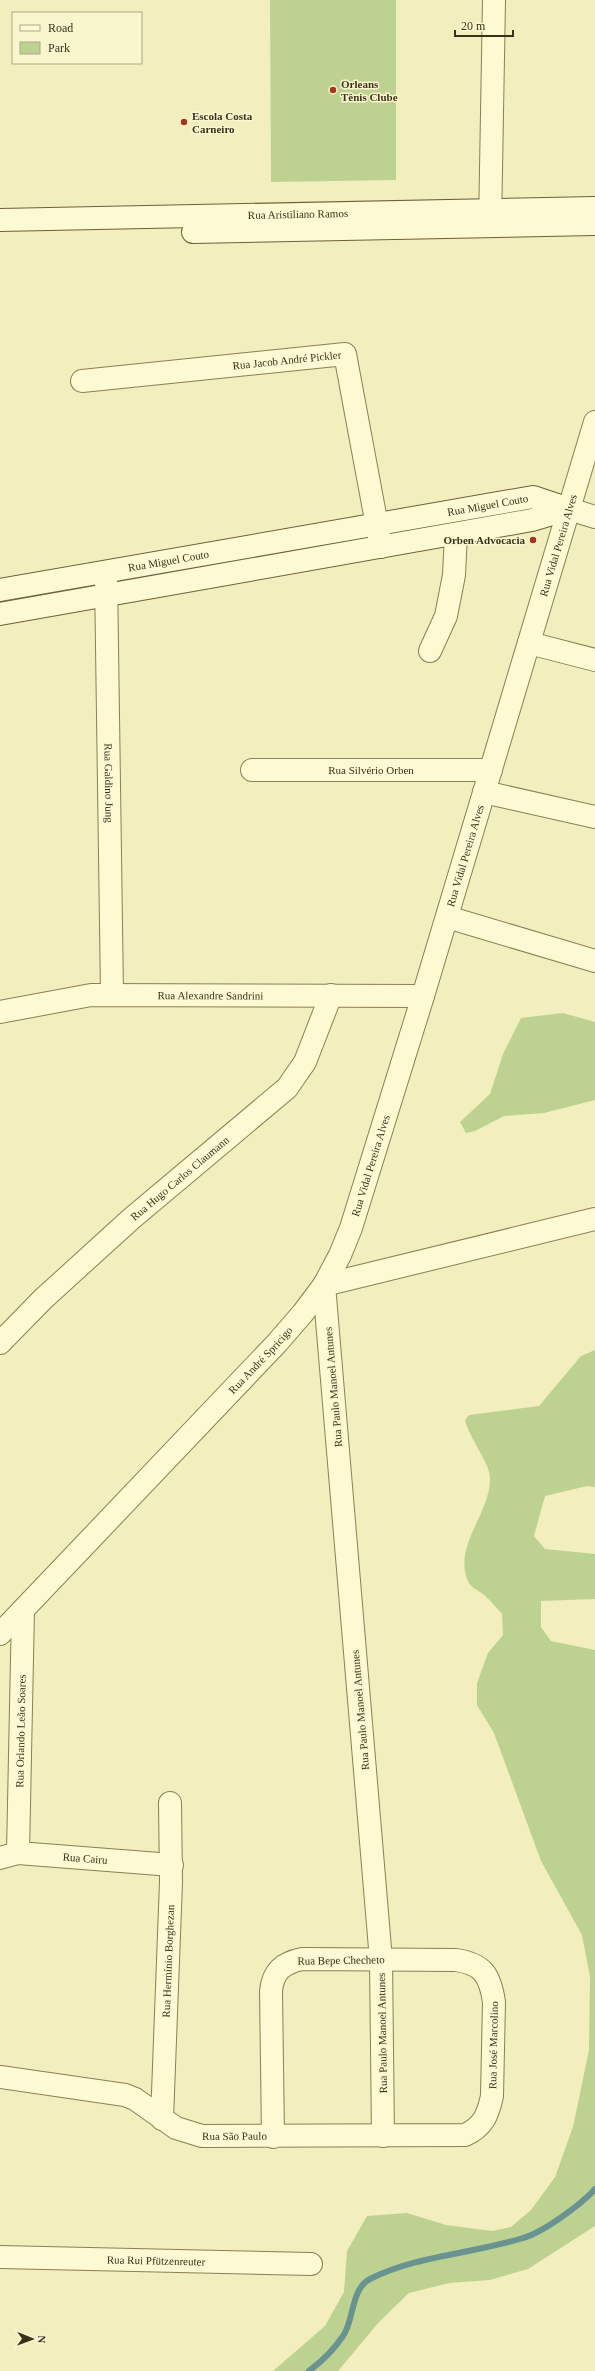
<svg xmlns="http://www.w3.org/2000/svg" width="595" height="2371" font-family="'Times New Roman',serif">
	<style>
		.green { fill: #bdd290 }
		.lines { fill: none; stroke-linecap: round; stroke-linejoin: round }
		.stream { stroke: #689391; stroke-width: 6 }
		.street-casing { stroke: #8d7e54; stroke-width: 24 }
		.secondary-casing { stroke: #6f5f38; stroke-width: 24 }
		.street { stroke: #fdf9d2; stroke-width: 22 }
		.secondary { stroke: #fdf9d2; stroke-width: 22 }
		.poi-dot { fill: #a3381d; stroke: #f9f6ce; stroke-width: 1.5 }
		.labels { text-anchor: middle; stroke-width: 3; stroke-linejoin: round; paint-order: stroke }
		.poi-label { font-size: 11px; font-weight: bold; fill: #3b311b; stroke: #f9f6ce; text-anchor: start }
		.street-label { font-size: 11px; fill: #3b311b; stroke: #f9f6ce }
	</style>
	<rect width="100%" height="100%" fill="#f3eebe"/>
	<g class="green">
		<polygon points="270,0 396,0 396,180 271,182"/>
		<polygon points="563,1013 595,1022 595,1100 544,1113 504,1116 475,1131 466,1133 460,1122 490,1094 503,1054 521,1018"/>
		<path d="M 595,1350 L 595,1487 L 587,1486 L 545,1496 L 534,1536 L 545,1549 L 595,1554 L 595,1599 L 541,1601 L 541,1627 L 551,1641 L 595,1650 L 595,2226 L 528,2269 L 490,2280 L 449,2283 L 409,2293 L 379,2322 L 338,2371 L 273,2371 L 325,2326 L 344,2292 L 347,2251 L 367,2216 L 407,2213 L 446,2225 L 492,2231 L 511,2227 L 531,2210 L 555,2177 L 573,2127 L 589,2050 L 590,1977 L 582,1935 L 541,1861 L 494,1733 L 477,1705 L 477,1683 L 488,1653 L 503,1635 L 502,1614 C 496,1607 490,1600 483,1594 C 479,1591 472,1588 469,1583 C 451,1547 491,1514 490,1478 C 490,1463 469,1438 465,1420 L 469,1415 L 539,1406 L 581,1356 Z"/>
	</g>
	<g class="lines">
		<path class="stream" d="M 309,2371 C 321,2362 335,2348 343,2336 C 354,2321 351,2288 370,2279 C 418,2255 472,2254 523,2238 C 542,2233 582,2204 595,2189"/>
		<g class="street-casing">
			<g id="street">
				<polyline points="490,226 494,0"/>
				<path id="s1" d="M 82,381 L 345,354 L 381,547"/>
				<polyline points="569,509 595,517"/>
				<path id="s2" d="M 106,576 L 112,994"/>
				<polyline points="529,643 595,660"/>
				<polyline points="430,651 446,616 454,575 456,534"/>
				<path id="s3" d="M 252,770 L 491,770"/>
				<polyline points="484,792 595,817"/>
				<polyline points="447,917 595,961"/>
				<path id="s4" d="M 0,1012 L 91,995 L 423,996"/>
				<path id="s5" d="M 0,1343 L 43,1299 L 131,1219 L 287,1088 L 305,1062 L 331,995"/>
				<path id="s6" d="M 0,1634 L 277,1343 L 303,1313 L 324,1285 L 595,1219"/>
				<path id="s7" d="M 18,1853 L 23,1610"/>
				<path id="s8" d="M 0,1858 L 18,1853 L 172,1865"/>
				<path id="s9" d="M 0,2077 L 125,2095 L 135,2099 L 176,2128 L 202,2136 L 465,2135 C 483,2127 488,2115 492,2096 L 494,2002 C 490,1975 483,1964 456,1960 L 302,1959 C 283,1963 273,1971 271,1991 L 273,2137"/>
				<path id="s10" d="M 162,2119 L 171,1882 L 170,1803"/>
				<path id="s11" d="M 383,2136 L 381,1960 L 324,1285 L 340,1255 L 351,1228 L 423,996 L 595,422"/>
				<path id="s12" d="M 0,2257 L 311,2264"/>
			</g>
		</g>
		<g class="secondary-casing">
			<g id="secondary">
				<path id="s13" d="M 0,220 L 595,208"/>
				<polyline points="193,232 595,224"/>
				<path id="s14" d="M 0,590 L 533,497 L 569,509"/>
				<polyline points="0,614 532,520 569,509"/>
			</g>
		</g>
		<use href="#street" class="street"/>
		<use href="#secondary" class="secondary"/>
	</g>
	<g class="poi-dot">
		<circle cx="333" cy="90" r="4"/>
		<circle cx="184" cy="122" r="4"/>
		<circle cx="533" cy="540" r="4"/>
	</g>
	<g class="labels">
		<g class="poi-label">
			<text x="341" y="88">Orleans<tspan x="341" dy="13">Tênis Clube</tspan></text>
			<text x="192" y="120">Escola Costa<tspan x="192" dy="13">Carneiro</tspan></text>
			<text x="525" y="544" text-anchor="end">Orben Advocacia</text>
		</g>
		<g class="street-label">
			<text dy="4" stroke="none"><textPath href="#s13" startOffset="298">Rua Aristiliano Ramos</textPath></text>
			<text dy="4" stroke="none"><textPath href="#s1" startOffset="206">Rua Jacob André Pickler</textPath></text>
			<text dy="4" stroke="none"><textPath href="#s14" startOffset="495">Rua Miguel Couto</textPath></text>
			<text dy="4" stroke="none"><textPath href="#s11" startOffset="1630">Rua Vidal Pereira Alves</textPath></text>
			<text dy="4" stroke="none"><textPath href="#s14" startOffset="171">Rua Miguel Couto</textPath></text>
			<text dy="4" stroke="none"><textPath href="#s3" startOffset="119">Rua Silvério Orben</textPath></text>
			<text dy="4" stroke="none"><textPath href="#s2" startOffset="207">Rua Galdino Jung</textPath></text>
			<text dy="4" stroke="none"><textPath href="#s11" startOffset="1306">Rua Vidal Pereira Alves</textPath></text>
			<text dy="4" stroke="none"><textPath href="#s4" startOffset="212">Rua Alexandre Sandrini</textPath></text>
			<text dy="4" stroke="none"><textPath href="#s11" startOffset="982">Rua Vidal Pereira Alves</textPath></text>
			<text dy="4" stroke="none"><textPath href="#s5" startOffset="244">Rua Hugo Carlos Claumann</textPath></text>
			<text dy="4" stroke="none"><textPath href="#s6" startOffset="378">Rua André Spricigo</textPath></text>
			<text transform="translate(333 1387) rotate(-95)" y="4">Rua Paulo Manoel Antunes</text>
			<text transform="translate(360 1710) rotate(-95)" y="4">Rua Paulo Manoel Antunes</text>
			<text dy="4" stroke="none"><textPath href="#s7" startOffset="122">Rua Orlando Leão Soares</textPath></text>
			<text dy="4" stroke="none"><textPath href="#s8" startOffset="86">Rua Cairu</textPath></text>
			<text transform="translate(341 1960) rotate(-1)" y="4">Rua Bepe Checheto</text>
			<text dy="4" stroke="none"><textPath href="#s10" startOffset="158">Rua Hermínio Borghezan</textPath></text>
			<text transform="translate(382 2033) rotate(-91)" y="4">Rua Paulo Manoel Antunes</text>
			<text dy="4" stroke="none"><textPath href="#s9" startOffset="578">Rua José Marcolino</textPath></text>
			<text dy="4" stroke="none"><textPath href="#s9" startOffset="247">Rua São Paulo</textPath></text>
			<text dy="4" stroke="none"><textPath href="#s12" startOffset="156">Rua Rui Pfützenreuter</textPath></text>
		</g>
	</g>
	<rect x="12" y="12" width="130" height="52" fill="#f9f6ce" stroke="#ada786"/>
	<rect x="20" y="25" width="20" height="6" fill="#fdf9d2" stroke="#ada786"/>
	<text x="48" y="32" font-size="12" fill="#3b311b">Road</text>
	<rect x="20" y="42" width="20" height="12" fill="#bdd290" stroke="#ada786"/>
	<text x="48" y="52" font-size="12" fill="#3b311b">Park</text>
	<g transform="translate(32 2339) rotate(91)" stroke="#f9f6ce" stroke-width="3" paint-order="stroke">
	<path d="M0-3L7 15L0 10L-7 15Z" fill="#3b311b"/>
	<text y="-6" font-size="11" font-weight="bold" text-anchor="middle" fill="#3b311b">N</text>
	</g>
	<path d="M455 30v6h58v-6" fill="none" stroke="#3b311b" stroke-width="2"/>
	<text x="461" y="30" font-size="12" fill="#3b311b" stroke="#f9f6ce" stroke-width="3" paint-order="stroke">20 m</text>
</svg>
